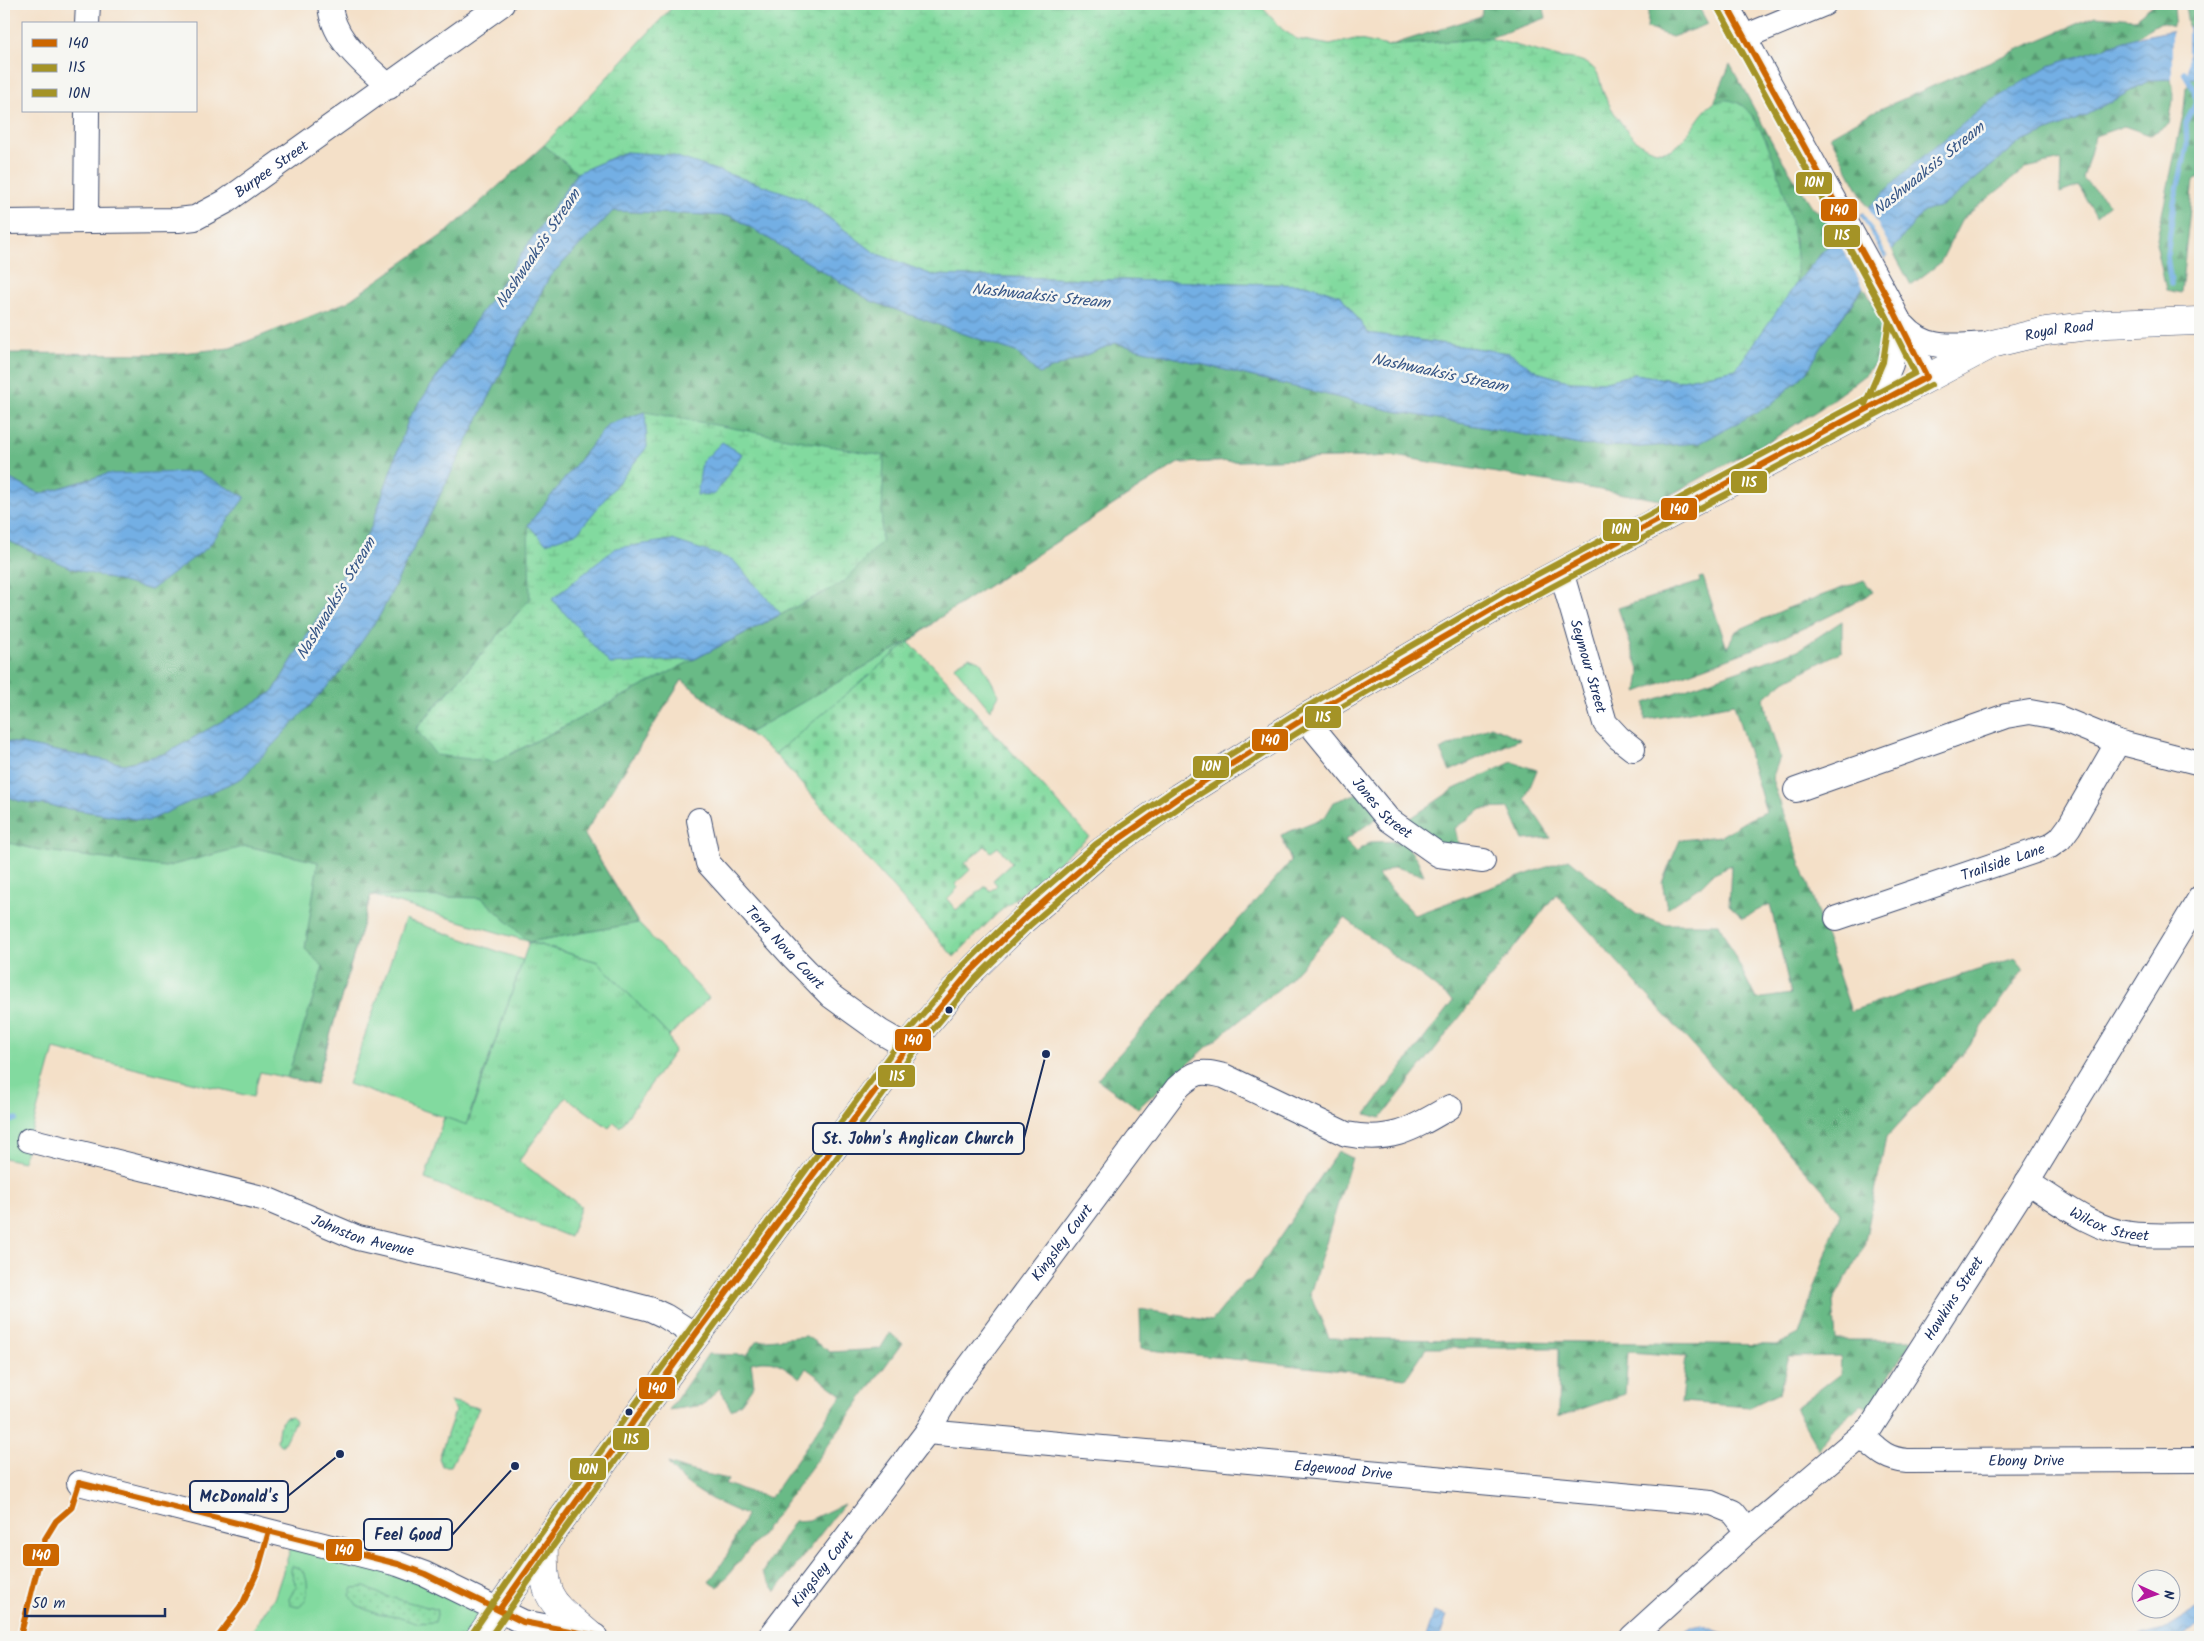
<svg xmlns="http://www.w3.org/2000/svg" width="2204" height="1641" font-family="Kalam,sans-serif">
	<style>
		.grass { fill: #82da9f; stroke: #4e847e }
		.forest { fill: url(#forest-firs); stroke: #427472; fill-rule: evenodd }
		.wetland { fill: url(#wetland-marsh); stroke: #4e847e }
		.cemetery { fill: url(#cemetery-stones); stroke: #4e847e; fill-rule: evenodd }
		.park { fill: url(#park-tufts); stroke: #4e847e }
		.garden { fill: url(#garden-dots); stroke: #4e847e }
		.water { fill: url(#water-waves); stroke: #476fa1 }
		.pier { fill: #f4e0c8 }
		.lines { fill: none; stroke-linecap: round; stroke-linejoin: round }
		.stream { stroke: #73afe4; stroke-width: 5.5 }
		.minor-casing { stroke: #3c4a6e; stroke-width: 26 }
		.major-casing { stroke: #3c4a6e; stroke-width: 29 }
		.minor { stroke: #fff; stroke-width: 24 }
		.major { stroke: #fff; stroke-width: 28 }
		.bus-1-casing { stroke: #f6f6f2; stroke-width: 10 }
		.bus-2-casing { stroke: #f6f6f2; stroke-width: 10 }
		.bus-3-casing { stroke: #f6f6f2; stroke-width: 10 }
		.bus-1 { stroke: #c60; stroke-width: 6 }
		.bus-2 { stroke: #a49326; stroke-width: 6 }
		.bus-3 { stroke: #a49326; stroke-width: 6 }
		.bus-dot { fill: #1b2f5e; stroke: #f6f6f2; stroke-width: 2 }
		.labels { text-anchor: middle; stroke-width: 5; stroke-linejoin: round; paint-order: stroke }
		.street-label { font-size: 15px; fill: #1b2f5e; stroke: #f6f6f2 }
		.water-label { font-size: 16px; font-style: italic; fill: #355586; stroke: #f6f6f2 }
		.leader { fill: none; stroke: #1b2f5e; stroke-width: 2 }
		.callout-dot { fill: #1b2f5e; stroke: #f6f6f2; stroke-width: 2 }
		.callout { fill: #f6f6f2; stroke: #1b2f5e; stroke-width: 2 }
		.callout-label { font-size: 16px; text-anchor: middle; font-weight: bold; fill: #1b2f5e }
		.line-badge { stroke: #f6f6f2; stroke-width: 2 }
		.badge-label { font-size: 14px; text-anchor: middle; font-weight: bold; fill: #fff }
	</style>
	<defs>
		<pattern id="forest-firs" width="22" height="20" patternUnits="userSpaceOnUse" patternTransform="scale(1.25)"><rect width="22" height="20" fill="#69ba86"/><path d="M5 1l3.5 6h-7zM16 11l3.5 6h-7z" fill="#569871"/></pattern>
		<pattern id="wetland-marsh" width="20" height="14" patternUnits="userSpaceOnUse" patternTransform="scale(1.25)"><rect width="20" height="14" fill="#82da9f"/><path d="M1 5h8M5 5V1M11 12h8M15 12V8" fill="none" stroke="#70bb8b"/></pattern>
		<pattern id="cemetery-stones" width="16" height="16" patternUnits="userSpaceOnUse" patternTransform="scale(1.25)"><rect width="16" height="16" fill="#82da9f"/><path d="M2 7V4a2 2 0 0 1 4 0v3zM10 15v-3a2 2 0 0 1 4 0v3z" fill="#70bb8b"/></pattern>
		<pattern id="park-tufts" width="24" height="20" patternUnits="userSpaceOnUse" patternTransform="scale(1.25)"><rect width="24" height="20" fill="#82da9f"/><path d="M3 7l-1-3M5 7V3M7 7l1-3M15 17l-1-3M17 17v-4M19 17l1-3" fill="none" stroke="#70bb8b"/></pattern>
		<pattern id="garden-dots" width="8" height="8" patternUnits="userSpaceOnUse" patternTransform="scale(1.25)"><rect width="8" height="8" fill="#82da9f"/><path d="M2 2h.1M6 6h.1" fill="none" stroke="#70bb8b" stroke-width="1.8" stroke-linecap="round"/></pattern>
		<pattern id="water-waves" width="16" height="10" patternUnits="userSpaceOnUse" patternTransform="scale(1.25)"><rect width="16" height="10" fill="#73afe4"/><path d="M0 5q4-4 8 0t8 0" fill="none" stroke="#5e8fbc"/></pattern>
	</defs>
	<rect width="100%" height="100%" fill="#f6f6f2"/>
	<filter id="ink" filterUnits="userSpaceOnUse"><feTurbulence type="fractalNoise" baseFrequency=".02" numOctaves="2"/><feDisplacementMap in="SourceGraphic" scale="10" xChannelSelector="R" yChannelSelector="G"/><feConvolveMatrix kernelMatrix="1 2 1 2 8 2 1 2 1" color-interpolation-filters="sRGB"/></filter>
	<filter id="wash" filterUnits="userSpaceOnUse"><feTurbulence type="fractalNoise" baseFrequency=".0096" numOctaves="4" result="noise"/><feDisplacementMap in="SourceGraphic" scale="20" xChannelSelector="R" yChannelSelector="G"/><feGaussianBlur stdDeviation="1.12" result="paint"/><feColorMatrix in="noise" values="0 0 0 0 0 0 0 0 0 0 0 0 0 0 0 0 0 1.4 0 .05"/><feComposite in="paint" operator="in"/></filter>
	<g filter="url(#wash)">
		<rect width="100%" height="100%" fill="#f4e0c8"/>
		<g class="grass">
			<polygon points="549,277 1770,405 1864,287 1873,304 1874,304 1883,324 1877,361 1852,385 1776,437 1394,456 1178,463 939,618 775,754 682,680 584,834 638,923 709,998 669,1036 598,962 371,895 316,1084 260,1072 253,1097 54,1049 23,1162 4,1158 4,795 19,801 242,778"/>
			<polygon points="969,657 981,662 999,695 990,710 954,666"/>
			<polygon points="405,919 523,960 466,1125 348,1084"/>
			<polygon points="294,1538 499,1610 480,1637 248,1637 275,1596"/>
		</g>
		<g class="forest">
			<polygon points="1483,4 1543,4 1546,18 1489,38 1388,46 1481,16"/>
			<polygon points="1649,4 1697,4 1708,24 1672,37 1647,28"/>
			<polygon points="2154,4 2174,4 2175,20 2172,26 2161,22 2134,38 2049,66 1914,164 1868,208 1830,136 1873,112 2095,16 2135,19"/>
			<polygon points="2185,4 2200,4 2200,25 2188,26"/>
			<polygon points="1730,64 1778,153 1813,208 1826,217 1837,237 1796,284 1795,239 1714,103"/>
			<polygon points="2200,75 2200,177 2193,180 2181,293 2166,290 2156,243 2184,110 2186,87 2188,87 2188,78"/>
			<polygon points="2171,79 2174,94 2169,124 2150,135 2124,126 2095,136 2083,179 2110,204 2096,216 2079,186 2060,193 2061,160 2026,168 1962,219 1940,263 1911,285 1892,250 1922,212 1944,205 2019,143 2087,115 2150,80"/>
			<polygon points="544,145 577,173 409,418 371,528 273,692 167,753 124,764 4,741 4,539 71,568 107,474 40,494 4,476 4,353 171,354 230,348 347,302 448,231"/>
			<path d="M 613,211 L 732,216 L 871,301 L 1016,352 L 1039,374 L 1115,343 L 1389,410 L 1580,445 L 1641,447 L 1736,423 L 1770,405 L 1807,372 L 1823,344 L 1864,287 L 1873,304 L 1874,304 L 1883,324 L 1885,343 L 1877,361 L 1866,374 L 1821,408 L 1776,437 L 1661,500 L 1394,456 L 1178,463 L 939,618 L 908,642 L 749,733 L 682,680 L 584,834 L 638,923 L 529,942 L 482,898 L 371,895 L 316,1084 L 287,1078 L 323,967 L 305,949 L 318,862 L 246,846 L 165,867 L 39,850 L 4,842 L 4,795 L 19,801 L 148,821 L 380,615 L 549,277 ZM 844,582 L 495,762 L 416,728 L 530,599 Z"/>
			<path d="M 1703,577 L 1727,648 L 1736,631 L 1788,608 L 1864,580 L 1873,592 C 1801,636 1716,662 1637,692 L 1640,673 L 1618,608 L 1700,582 L 1699,578 Z"/>
			<polygon points="1842,621 1842,651 1783,682 1764,698 1768,720 1780,757 1772,779 1851,1011 2015,958 2024,969 1963,1054 1886,1138 1864,1246 1833,1301 1836,1340 1912,1340 1869,1409 1863,1405 1860,1405 1830,1431 1819,1450 1795,1408 1840,1374 1841,1356 1789,1357 1779,1393 1750,1407 1681,1402 1686,1356 1628,1352 1625,1394 1558,1417 1559,1348 1426,1348 1406,1378 1141,1349 1140,1309 1212,1321 1243,1283 1251,1280 1338,1151 1352,1158 1310,1294 1329,1338 1777,1345 1799,1334 1840,1213 1826,1193 1556,894 1381,1118 1366,1114 1453,1001 1345,918 1286,983 1207,1047 1138,1108 1097,1079 1291,861 1281,835 1325,817 1334,802 1358,793 1380,816 1345,840 1357,852 1370,842 1403,841 1417,859 1424,875 1394,867 1378,875 1414,915 1569,859 1636,914 1663,924 1719,924 1756,999 1791,994 1770,904 1743,918 1729,905 1731,865 1714,873 1701,886 1667,908 1662,882 1680,840 1721,836 1749,819 1766,812 1734,704 1645,720 1645,703 1798,650"/>
			<polygon points="1491,726 1520,739 1450,771 1440,750"/>
			<polygon points="1512,762 1537,770 1525,799 1551,838 1523,840 1509,808 1482,809 1455,828 1459,847 1436,846 1405,822 1454,789"/>
			<path d="M 890,1333 L 902,1343 L 767,1528 L 718,1587 L 709,1582 L 725,1559 L 746,1515 C 719,1504 684,1488 668,1463 L 688,1470 L 728,1479 L 725,1484 L 770,1498 L 842,1395 L 806,1368 L 800,1378 C 782,1365 774,1357 751,1363 L 754,1385 L 741,1403 L 731,1410 L 720,1388 L 703,1405 L 669,1410 L 708,1354 L 747,1355 L 757,1341 L 806,1336 L 830,1352 L 880,1349 Z"/>
			<polygon points="844,1504 776,1591 762,1573 794,1521 809,1520"/>
		</g>
		<g class="wetland">
			<path d="M 675,4 L 1259,4 L 1283,30 L 1297,39 L 1330,45 L 1355,39 L 1388,46 L 1489,38 L 1562,58 C 1575,58 1588,61 1596,71 C 1600,77 1600,83 1602,89 C 1608,106 1629,138 1644,146 C 1694,174 1693,82 1738,103 C 1772,120 1802,246 1796,282 C 1795,291 1745,356 1736,369 L 1678,381 L 1635,374 L 1602,382 L 1568,381 L 1540,373 L 1509,353 L 1368,333 L 1341,296 L 1309,285 L 932,275 L 875,253 L 804,199 L 626,152 L 577,173 L 544,145 Z"/>
			<polygon points="645,412 884,456 881,542 844,582 495,762 436,755 416,729 530,599 528,525 608,424"/>
		</g>
		<path class="cemetery" d="M 908,642 L 932,664 L 1089,837 L 998,913 L 954,957 L 775,754 ZM 985,846 L 991,852 L 998,847 L 1012,863 L 993,880 L 997,885 L 991,891 L 986,886 L 956,910 L 947,899 L 958,888 L 955,884 L 970,870 L 965,863 Z"/>
		<polygon class="park" points="529,942 598,962 669,1036 674,1052 620,1127 614,1122 609,1128 566,1097 519,1161 581,1206 570,1237 425,1179 444,1117 467,1125"/>
		<g class="garden">
			<polygon points="450,1401 479,1408 451,1466 442,1466 439,1458 455,1411"/>
			<polygon points="292,1416 295,1421 283,1445 280,1445 277,1441 279,1427 285,1417"/>
			<path d="M 292,1566 L 300,1568 C 309,1578 308,1587 306,1600 L 298,1607 L 290,1605 L 289,1599 L 296,1586 L 291,1571 Z"/>
			<polygon points="365,1587 382,1595 438,1610 435,1622 416,1623 397,1617 377,1614 357,1605 350,1595 353,1588"/>
		</g>
		<g class="water">
			<polygon points="2200,25 2200,75 2195,78 2150,80 2087,115 2019,143 1944,205 1923,212 1873,273 1823,344 1807,372 1770,405 1700,443 1641,447 1580,445 1389,410 1115,343 1039,374 1016,352 871,301 732,216 613,211 549,277 380,615 339,674 242,778 148,821 19,801 4,795 4,741 124,764 167,753 273,692 371,528 409,418 577,173 626,152 671,155 804,199 875,253 932,275 1309,285 1341,296 1368,333 1509,353 1540,373 1568,381 1602,382 1635,374 1678,381 1736,369 1796,284 1825,249 1914,164 1990,102 2049,66 2134,38"/>
			<polygon points="645,412 647,447 578,532 546,543 528,525 608,424"/>
			<polygon points="722,442 742,454 715,494 697,495 702,462"/>
			<polygon points="198,472 245,497 208,547 151,590 71,568 4,539 4,476 40,494 107,474"/>
			<polygon points="672,540 733,560 781,614 695,659 610,664 552,599 616,548"/>
			<polygon points="2200,1607 2200,1625 2179,1637 2137,1637 2163,1630"/>
			<polygon points="1434,1612 1447,1616 1440,1637 1426,1637"/>
			<polygon points="1701,1625 1724,1633 1730,1637 1676,1637 1691,1627"/>
		</g>
		<g class="pier">
			<polygon points="2188,26 2188,81 2172,81 2172,28"/>
			<polygon points="1867,205 1893,252 1889,258 1862,210"/>
			<polygon points="1859,213 1886,262 1865,290 1835,235"/>
		</g>
		<g class="lines">
			<g class="stream">
				<polyline points="2171,284 2167,256 2174,203 2187,146 2186,123 2196,103 2194,89 2184,72"/>
				<polyline points="4,1123 16,1119"/>
			</g>
		</g>
	</g>
	<g filter="url(#ink)">
		<g class="lines">
			<g class="minor-casing">
				<g id="minor">
					<path d="M 330,4 C 332,40 364,63 389,87"/>
					<polyline points="1726,4 1887,297 1927,377"/>
					<polyline points="87,24 88,4"/>
					<polyline points="1744,37 1824,4"/>
					<polyline points="86,221 87,111"/>
					<path id="s1" d="M 4,222 L 178,220 L 195,218 L 225,202 L 502,4"/>
					<path d="M 1904,326 C 1928,354 1960,344 1992,344"/>
					<polyline points="1873,407 1891,364 1898,319"/>
					<path id="s2" d="M 1561,571 L 1605,723 L 1619,738 L 1633,749"/>
					<path id="s3" d="M 1305,718 L 1388,819 L 1439,855 L 1483,861"/>
					<polyline points="1796,790 2006,716 2030,712 2057,717 2118,742 2200,763"/>
					<path id="s4" d="M 699,820 L 708,863 L 794,958 L 831,996 L 881,1032 L 907,1047"/>
					<path id="s5" d="M 1837,918 L 2050,846 L 2060,839 L 2069,827 L 2118,742"/>
					<path id="s6" d="M 29,1140 L 266,1199 L 358,1238 L 541,1281 L 650,1309 L 665,1316 L 695,1335"/>
					<path id="s7" d="M 2027,1182 C 2059,1202 2092,1229 2130,1234 C 2153,1237 2177,1235 2200,1235"/>
					<path id="s8" d="M 927,1432 L 1711,1503 L 1733,1512 L 1748,1531"/>
					<path id="s9" d="M 1862,1436 C 1878,1450 1885,1459 1907,1461 L 2200,1460"/>
					<polyline points="79,1483 398,1564 425,1574 523,1622 595,1636"/>
					<path id="s10" d="M 770,1637 L 927,1432 L 952,1390 L 1177,1088 C 1196,1071 1200,1070 1224,1076 L 1346,1134 C 1392,1143 1412,1129 1450,1107"/>
					<path id="s11" d="M 1632,1637 L 1748,1531 L 1871,1427 L 2019,1196 L 2200,898"/>
				</g>
			</g>
			<g class="major-casing">
				<g id="major">
					<path d="M 544,1544 C 542,1601 551,1601 591,1636"/>
					<path id="s12" d="M 480,1637 L 544,1544 L 907,1047 L 969,973 L 1023,920 L 1102,851 L 1179,797 L 1305,718 L 1508,600 L 1992,344 L 2046,331 L 2106,324 L 2200,321"/>
				</g>
			</g>
			<use href="#minor" class="minor"/>
			<use href="#major" class="major"/>
			<g class="bus-1-casing">
				<g id="bus-1">
					<polyline points="79,1483 398,1564 425,1574 523,1622 601,1637"/>
					<polyline points="499,1610 695,1335 907,1047 969,973 1023,920 1102,851 1179,797 1305,718 1508,600 1927,377 1887,297 1726,4"/>
					<polyline points="20,1637 45,1539 56,1521 71,1508 79,1483"/>
					<polyline points="218,1637 243,1603 258,1570 269,1531"/>
				</g>
			</g>
			<g class="bus-2-casing">
				<g id="bus-2">
					<polyline points="1718,8 1889,321 1883,362 1865,404"/>
					<polyline points="490,1637 551,1549 914,1052 975,979 1029,926 1107,858 1184,804 1310,725 1512,608 1931,385"/>
				</g>
			</g>
			<g class="bus-3-casing">
				<polyline id="bus-3" points="473,1632 537,1539 900,1041 962,967 1017,913 1096,844 1174,790 1301,710 1504,592 1915,373 1879,301 1718,8"/>
			</g>
			<use href="#bus-1" class="bus-1"/>
			<use href="#bus-2" class="bus-2"/>
			<use href="#bus-3" class="bus-3"/>
		</g>
	</g>
	<g class="bus-dot">
		<circle cx="949" cy="1010" r="4.5"/>
		<circle cx="629" cy="1412" r="4.5"/>
	</g>
	<g class="labels">
		<g class="street-label">
			<text dy="5" stroke="none"><textPath href="#s1" startOffset="282">Burpee Street</textPath></text>
			<text dy="5" stroke="none"><textPath href="#s12" startOffset="2099">Royal Road</textPath></text>
			<text dy="5" stroke="none"><textPath href="#s2" startOffset="99">Seymour Street</textPath></text>
			<text dy="5" stroke="none"><textPath href="#s3" startOffset="119">Jones Street</textPath></text>
			<text dy="5" stroke="none"><textPath href="#s5" startOffset="175">Trailside Lane</textPath></text>
			<text dy="5" stroke="none"><textPath href="#s4" startOffset="158">Terra Nova Court</textPath></text>
			<text dy="5" stroke="none"><textPath href="#s7" startOffset="94">Wilcox Street</textPath></text>
			<text dy="5" stroke="none"><textPath href="#s6" startOffset="348">Johnston Avenue</textPath></text>
			<text dy="5" stroke="none"><textPath href="#s10" startOffset="491">Kingsley Court</textPath></text>
			<text dy="5" stroke="none"><textPath href="#s11" startOffset="471">Hawkins Street</textPath></text>
			<text dy="5" stroke="none"><textPath href="#s9" startOffset="172">Ebony Drive</textPath></text>
			<text dy="5" stroke="none"><textPath href="#s8" startOffset="418">Edgewood Drive</textPath></text>
			<text dy="5" stroke="none"><textPath href="#s10" startOffset="86">Kingsley Court</textPath></text>
		</g>
		<g class="water-label">
			<text transform="translate(1928 168) rotate(-39)" y="6">Nashwaaksis Stream</text>
			<text transform="translate(537 248) rotate(-56)" y="6">Nashwaaksis Stream</text>
			<text transform="translate(1041 295) rotate(6)" y="6">Nashwaaksis Stream</text>
			<text transform="translate(1440 372) rotate(12)" y="6">Nashwaaksis Stream</text>
			<text transform="translate(335 598) rotate(-59)" y="6">Nashwaaksis Stream</text>
		</g>
	</g>
	<path class="leader" d="M1046 1054L1024 1138M340 1454L288 1496M515 1466L452 1535"/>
	<g class="callout-dot">
		<circle cx="1046" cy="1054" r="5"/>
		<circle cx="340" cy="1454" r="5"/>
		<circle cx="515" cy="1466" r="5"/>
	</g>
	<g class="callout">
		<rect x="813" y="1123" width="211" height="31" rx="5"/>
		<rect x="190" y="1481" width="98" height="31" rx="5"/>
		<rect x="364" y="1519" width="88" height="31" rx="5"/>
	</g>
	<g class="callout-label">
		<text x="918" y="1144">St. John's Anglican Church</text>
		<text x="239" y="1502">McDonald's</text>
		<text x="408" y="1540">Feel Good</text>
	</g>
	<g class="line-badge">
		<rect x="1795" y="171" width="38" height="24" rx="5" fill="#a49326"/>
		<rect x="1820" y="198" width="38" height="24" rx="5" fill="#c60"/>
		<rect x="1823" y="224" width="38" height="24" rx="5" fill="#a49326"/>
		<rect x="1730" y="470" width="38" height="24" rx="5" fill="#a49326"/>
		<rect x="1660" y="497" width="38" height="24" rx="5" fill="#c60"/>
		<rect x="1602" y="518" width="38" height="24" rx="5" fill="#a49326"/>
		<rect x="1304" y="705" width="38" height="24" rx="5" fill="#a49326"/>
		<rect x="1251" y="728" width="38" height="24" rx="5" fill="#c60"/>
		<rect x="1192" y="755" width="38" height="24" rx="5" fill="#a49326"/>
		<rect x="894" y="1028" width="38" height="24" rx="5" fill="#c60"/>
		<rect x="877" y="1064" width="39" height="24" rx="5" fill="#a49326"/>
		<rect x="638" y="1376" width="38" height="24" rx="5" fill="#c60"/>
		<rect x="612" y="1427" width="38" height="24" rx="5" fill="#a49326"/>
		<rect x="569" y="1457" width="38" height="24" rx="5" fill="#a49326"/>
		<rect x="325" y="1538" width="38" height="24" rx="5" fill="#c60"/>
		<rect x="22" y="1543" width="38" height="24" rx="5" fill="#c60"/>
	</g>
	<g class="badge-label">
		<text x="1814" y="187">10N</text>
		<text x="1839" y="215">140</text>
		<text x="1842" y="240">11S</text>
		<text x="1749" y="487">11S</text>
		<text x="1679" y="514">140</text>
		<text x="1621" y="534">10N</text>
		<text x="1323" y="722">11S</text>
		<text x="1270" y="745">140</text>
		<text x="1211" y="771">10N</text>
		<text x="913" y="1045">140</text>
		<text x="897" y="1081">11S</text>
		<text x="657" y="1393">140</text>
		<text x="631" y="1444">11S</text>
		<text x="588" y="1474">10N</text>
		<text x="344" y="1555">140</text>
		<text x="41" y="1560">140</text>
	</g>
	<rect width="2204" height="1641" fill="none" stroke="#f6f6f2" stroke-width="20"/>
	<rect x="22" y="22" width="175" height="90" fill="#f6f6f2" stroke="#9ea6b7"/>
	<rect x="32" y="39" width="25" height="8" fill="#cc6600" stroke="#9ea6b7"/>
	<text x="68" y="48" font-size="15" fill="#1b2f5e">140</text>
	<rect x="32" y="64" width="25" height="8" fill="#a49326" stroke="#9ea6b7"/>
	<text x="68" y="72" font-size="15" fill="#1b2f5e">11S</text>
	<rect x="32" y="89" width="25" height="8" fill="#a49326" stroke="#9ea6b7"/>
	<text x="68" y="98" font-size="15" fill="#1b2f5e">10N</text>
	<g transform="translate(2156 1594) rotate(93)"><circle r="24" fill="#f6f6f2" stroke="#9ea6b7"/>
	<path d="M0-4L9 19L0 12L-9 19Z" fill="#b5179e"/>
	<text y="-8" font-size="14" font-weight="bold" text-anchor="middle" fill="#1b2f5e">N</text>
	</g>
	<path d="M25 1608v8h140v-8" fill="none" stroke="#1b2f5e" stroke-width="2.5"/>
	<text x="32" y="1608" font-size="15" fill="#1b2f5e" stroke="#f6f6f2" stroke-width="4" paint-order="stroke">50 m</text>
</svg>
